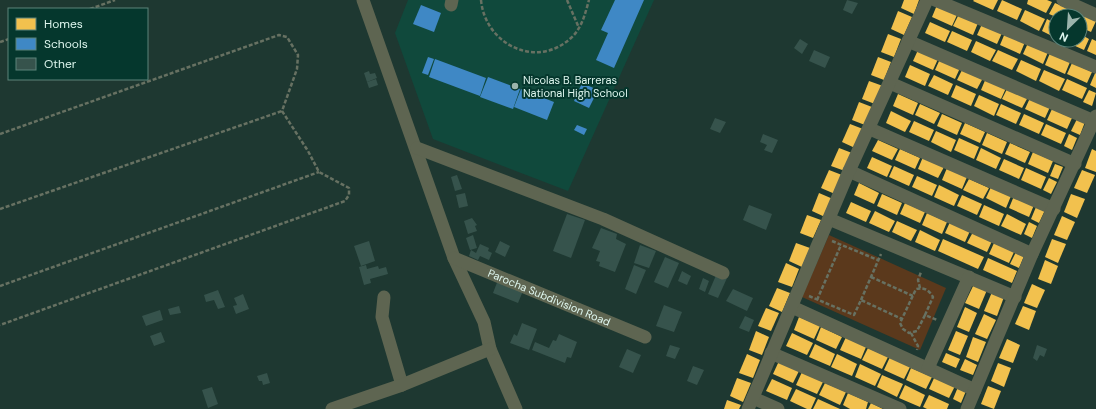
<svg xmlns="http://www.w3.org/2000/svg" width="1096" height="409" font-family="'DM Sans',sans-serif">
	<style>
		.built { fill: #10493c }
		.green { fill: #5b391c }
		.homes { fill: #f2c14e }
		.schools { fill: #3f88c5 }
		.building { fill: #36534c }
		.lines { fill: none; stroke-linecap: round; stroke-linejoin: round }
		.path { stroke: #677162; stroke-width: 2.5; stroke-dasharray: 4 2; stroke-linecap: butt }
		.minor { stroke: #5e6551; stroke-width: 13 }
		.poi-dot { fill: #9bb4ac; stroke: #05372d; stroke-width: 1.5 }
		.labels { text-anchor: middle; stroke-width: 4; stroke-linejoin: round; paint-order: stroke }
		.poi-label { font-size: 11px; fill: #def6ee; stroke: #05372d; text-anchor: start }
		.street-label { font-size: 11px; fill: #def6ee; stroke: #05372d }
	</style>
	<rect width="100%" height="100%" fill="#1e3831"/>
	<polygon class="built" points="408,0 654,0 568,191 433,139 395,33"/>
	<polygon class="green" points="829,235 946,288 920,350 802,297"/>
	<g class="homes">
		<polygon points="904,0 919,0 914,14 901,8"/>
		<polygon points="974,0 998,0 993,10 973,1"/>
		<polygon points="1002,0 1022,9 1017,20 997,11"/>
		<polygon points="1028,0 1047,0 1052,2 1046,13 1027,4"/>
		<polygon points="1055,3 1075,12 1073,16 1056,16 1056,17 1049,14"/>
		<polygon points="937,5 957,15 952,26 932,17"/>
		<polygon points="1025,10 1045,19 1039,31 1020,21"/>
		<polygon points="898,11 912,17 904,35 891,29"/>
		<polygon points="1076,12 1096,21 1091,32 1080,27 1080,16 1074,16"/>
		<polygon points="959,14 978,23 973,35 953,26"/>
		<polygon points="1047,19 1056,24 1056,38 1042,31"/>
		<polygon points="930,22 950,31 945,42 925,33"/>
		<polygon points="982,24 1002,33 997,44 977,35"/>
		<polygon points="952,31 972,40 967,51 947,42"/>
		<polygon points="1005,33 1025,42 1020,54 1000,45"/>
		<polygon points="888,34 901,39 894,57 881,52"/>
		<polygon points="1080,34 1089,39 1084,50 1062,40 1080,40"/>
		<polygon points="1092,39 1096,41 1096,55 1087,51"/>
		<polygon points="976,41 996,50 990,61 971,52"/>
		<polygon points="1028,43 1048,52 1043,64 1023,54"/>
		<polygon points="918,50 938,59 933,70 913,61"/>
		<polygon points="998,50 1018,59 1012,70 992,61"/>
		<polygon points="1050,53 1070,62 1065,74 1045,65"/>
		<polygon points="878,57 891,62 884,80 871,75"/>
		<polygon points="940,59 960,68 955,79 935,70"/>
		<polygon points="1021,60 1041,69 1036,81 1016,71"/>
		<polygon points="1072,63 1092,72 1087,83 1067,74"/>
		<polygon points="910,65 930,74 925,86 905,77"/>
		<polygon points="963,68 983,78 977,89 957,80"/>
		<polygon points="1044,70 1065,79 1059,91 1039,81"/>
		<polygon points="1096,71 1096,88 1090,85"/>
		<polygon points="934,75 953,84 948,95 928,86"/>
		<polygon points="986,78 1006,88 1001,99 981,90"/>
		<polygon points="1067,79 1087,88 1082,99 1062,90"/>
		<polygon points="869,81 883,86 875,104 862,99"/>
		<polygon points="956,85 976,94 971,106 951,97"/>
		<polygon points="1008,87 1028,97 1022,108 1002,99"/>
		<polygon points="1089,90 1096,93 1092,106 1083,102"/>
		<polygon points="898,94 918,103 913,115 893,106"/>
		<polygon points="979,95 999,104 994,116 974,106"/>
		<polygon points="1030,98 1050,107 1045,118 1025,109"/>
		<polygon points="859,102 872,107 865,125 852,120"/>
		<polygon points="920,104 940,113 934,124 915,115"/>
		<polygon points="1001,104 1021,113 1016,124 996,115"/>
		<polygon points="1052,109 1072,118 1067,129 1047,120"/>
		<polygon points="891,111 911,121 905,132 886,123"/>
		<polygon points="942,114 962,123 957,135 937,126"/>
		<polygon points="1024,114 1044,123 1039,134 1019,125"/>
		<polygon points="1077,119 1085,122 1080,135 1071,131"/>
		<polygon points="914,121 934,130 929,141 909,132"/>
		<polygon points="965,123 985,132 980,143 960,134"/>
		<polygon points="850,124 863,129 855,148 842,142"/>
		<polygon points="1046,124 1066,133 1061,144 1041,135"/>
		<polygon points="936,131 956,140 951,152 931,142"/>
		<polygon points="987,133 1007,142 1002,154 982,145"/>
		<polygon points="1069,134 1077,138 1072,150 1064,146"/>
		<polygon points="959,138 979,147 974,159 954,150"/>
		<polygon points="878,140 898,149 892,160 872,151"/>
		<polygon points="1010,143 1030,152 1025,163 1005,154"/>
		<polygon points="839,148 852,153 845,171 831,166"/>
		<polygon points="981,148 1001,158 996,169 976,160"/>
		<polygon points="900,149 920,158 915,169 895,160"/>
		<polygon points="1092,149 1096,151 1096,172 1085,168"/>
		<polygon points="1033,152 1053,161 1048,173 1028,164"/>
		<polygon points="872,157 892,166 887,177 867,168"/>
		<polygon points="923,157 944,167 938,178 918,169"/>
		<polygon points="1004,159 1024,168 1019,179 999,170"/>
		<polygon points="1055,164 1063,167 1058,179 1050,176"/>
		<polygon points="894,166 914,175 909,186 889,177"/>
		<polygon points="947,168 967,177 962,189 942,180"/>
		<polygon points="1026,168 1046,177 1041,189 1021,180"/>
		<polygon points="829,170 842,175 835,194 821,188"/>
		<polygon points="1082,170 1095,175 1087,193 1074,188"/>
		<polygon points="917,176 937,185 932,196 912,187"/>
		<polygon points="1049,178 1057,182 1051,194 1043,190"/>
		<polygon points="969,179 989,188 983,199 963,190"/>
		<polygon points="859,183 879,193 874,204 854,195"/>
		<polygon points="939,185 959,195 954,206 934,197"/>
		<polygon points="991,187 1011,196 1006,208 986,198"/>
		<polygon points="819,193 833,199 825,217 812,211"/>
		<polygon points="882,194 902,203 897,215 877,206"/>
		<polygon points="1071,194 1085,199 1077,218 1064,212"/>
		<polygon points="962,195 982,204 977,215 957,206"/>
		<polygon points="1014,196 1034,205 1029,217 1009,208"/>
		<polygon points="851,202 871,211 866,222 846,213"/>
		<polygon points="905,203 925,212 920,223 900,214"/>
		<polygon points="984,205 1004,214 999,226 979,217"/>
		<polygon points="1036,207 1045,210 1039,223 1031,219"/>
		<polygon points="875,211 895,221 889,232 869,223"/>
		<polygon points="927,213 947,222 942,234 922,225"/>
		<polygon points="1007,214 1026,224 1021,235 1001,226"/>
		<polygon points="807,215 821,220 813,238 800,233"/>
		<polygon points="1062,216 1075,222 1067,240 1054,235"/>
		<polygon points="897,221 917,230 911,241 892,232"/>
		<polygon points="950,222 970,231 965,242 945,233"/>
		<polygon points="1029,222 1037,226 1032,238 1024,234"/>
		<polygon points="920,230 940,240 935,251 915,242"/>
		<polygon points="973,232 992,241 987,252 967,243"/>
		<polygon points="943,239 984,257 978,269 938,251"/>
		<polygon points="1052,239 1066,244 1058,263 1045,257"/>
		<polygon points="796,243 810,248 802,267 789,261"/>
		<polygon points="994,243 1014,252 1009,263 989,254"/>
		<polygon points="1016,252 1024,256 1019,268 1010,264"/>
		<polygon points="988,258 1017,271 1012,283 983,270"/>
		<polygon points="1045,260 1058,266 1051,284 1038,279"/>
		<polygon points="786,263 799,269 792,287 778,282"/>
		<polygon points="974,284 987,290 979,309 965,303"/>
		<polygon points="1032,284 1045,290 1037,308 1024,303"/>
		<polygon points="777,288 790,293 782,312 769,306"/>
		<polygon points="992,292 1004,297 997,316 984,311"/>
		<polygon points="1023,306 1036,311 1029,330 1015,324"/>
		<polygon points="965,307 977,313 969,332 957,327"/>
		<polygon points="766,308 779,313 771,331 758,326"/>
		<polygon points="984,314 996,320 987,339 975,334"/>
		<polygon points="799,317 820,326 814,339 794,330"/>
		<polygon points="821,327 842,337 836,349 816,340"/>
		<polygon points="756,331 769,337 762,355 749,350"/>
		<polygon points="956,331 968,336 960,355 948,350"/>
		<polygon points="792,333 813,343 807,355 786,346"/>
		<polygon points="846,337 866,347 861,359 840,350"/>
		<polygon points="973,337 986,342 978,362 966,357"/>
		<polygon points="1007,339 1020,345 1013,363 999,358"/>
		<polygon points="815,344 835,354 830,366 809,357"/>
		<polygon points="868,348 888,357 882,369 862,360"/>
		<polygon points="946,353 960,359 956,368 942,362"/>
		<polygon points="747,354 760,360 753,378 739,373"/>
		<polygon points="837,354 857,364 852,376 831,367"/>
		<polygon points="890,357 910,367 904,379 884,370"/>
		<polygon points="965,359 977,365 973,375 960,370"/>
		<polygon points="779,361 799,371 793,383 773,374"/>
		<polygon points="998,363 1011,368 1004,387 991,381"/>
		<polygon points="860,364 881,374 875,386 855,377"/>
		<polygon points="911,368 932,377 926,389 906,380"/>
		<polygon points="802,372 823,382 817,394 796,385"/>
		<polygon points="882,375 903,384 897,397 877,387"/>
		<polygon points="935,376 955,386 949,398 929,389"/>
		<polygon points="737,378 751,383 743,402 730,396"/>
		<polygon points="772,379 792,388 787,400 766,391"/>
		<polygon points="825,383 846,392 840,405 819,395"/>
		<polygon points="905,385 925,395 920,407 899,398"/>
		<polygon points="988,386 1001,391 994,409 981,404"/>
		<polygon points="958,387 966,391 961,403 953,399"/>
		<polygon points="796,389 816,398 811,409 807,409 790,401"/>
		<polygon points="848,393 868,402 866,409 850,409 843,405"/>
		<polygon points="929,395 949,404 947,409 927,409 923,407"/>
		<polygon points="818,399 840,409 813,409"/>
		<polygon points="727,400 741,405 739,409 724,409"/>
		<polygon points="871,403 883,409 868,409"/>
	</g>
	<g class="schools">
		<polygon points="615,0 644,0 614,68 596,60 608,33 601,30"/>
		<polygon points="421,5 441,13 434,32 413,24"/>
		<polygon points="428,57 434,59 428,75 422,73"/>
		<polygon points="435,59 486,78 480,96 429,77"/>
		<polygon points="488,77 520,89 513,109 480,97"/>
		<polygon points="582,83 598,90 589,108 574,101"/>
		<polygon points="521,89 554,102 547,120 514,107"/>
		<polygon points="577,125 587,129 584,135 574,130"/>
	</g>
	<g class="building">
		<polygon points="847,0 858,3 852,14 843,10"/>
		<polygon points="800,39 808,44 802,54 794,48"/>
		<polygon points="814,50 830,57 825,68 809,61"/>
		<polygon points="369,71 370,74 375,73 377,78 367,82 364,73"/>
		<polygon points="376,79 378,85 369,88 367,82"/>
		<polygon points="715,118 726,122 720,133 710,129"/>
		<polygon points="763,134 778,140 772,153 764,150 767,145 760,142"/>
		<polygon points="457,175 462,189 455,191 451,177"/>
		<polygon points="465,193 468,206 459,208 456,195"/>
		<polygon points="749,205 772,214 766,230 743,220"/>
		<polygon points="567,214 585,220 571,258 553,251"/>
		<polygon points="472,218 477,225 475,226 477,231 468,234 464,221"/>
		<polygon points="601,228 617,234 616,239 626,244 615,272 599,266 600,262 596,261 600,251 592,248"/>
		<polygon points="473,235 477,248 470,250 466,238"/>
		<polygon points="369,241 375,261 361,266 354,246"/>
		<polygon points="500,241 510,246 505,257 495,252"/>
		<polygon points="480,244 489,248 488,251 492,253 489,260 480,256 478,260 469,256 471,250 476,253"/>
		<polygon points="640,245 656,251 649,268 634,263"/>
		<polygon points="665,257 679,263 668,288 654,282"/>
		<polygon points="366,265 367,269 378,266 379,269 386,267 388,274 370,279 371,283 364,285 359,267"/>
		<polygon points="634,265 646,270 636,294 625,289"/>
		<polygon points="682,271 691,276 687,285 678,281"/>
		<polygon points="717,273 727,278 718,298 708,294"/>
		<polygon points="703,278 709,281 705,292 699,289"/>
		<polygon points="498,280 523,291 518,303 493,293"/>
		<polygon points="733,289 753,298 747,311 726,301"/>
		<polygon points="218,290 225,307 218,309 214,300 206,302 204,295"/>
		<polygon points="243,294 249,309 236,314 233,306 237,305 234,298"/>
		<polygon points="664,305 682,312 674,332 656,326"/>
		<polygon points="179,306 181,313 170,315 168,309"/>
		<polygon points="160,310 163,320 146,326 142,316"/>
		<polygon points="745,316 754,320 749,332 739,328"/>
		<polygon points="522,323 537,329 529,350 510,343 514,334 517,336"/>
		<polygon points="161,332 165,342 154,346 150,336"/>
		<polygon points="559,334 577,342 571,358 567,357 565,363 532,350 535,342 549,348 553,340 556,341"/>
		<polygon points="670,345 680,348 675,359 666,356"/>
		<polygon points="1037,345 1047,349 1044,357 1040,355 1037,361 1033,358"/>
		<polygon points="627,349 641,355 633,373 619,367"/>
		<polygon points="693,366 704,370 697,385 687,381"/>
		<polygon points="267,373 270,383 263,385 262,381 259,381 257,376"/>
		<polygon points="212,387 218,404 208,408 202,390"/>
	</g>
	<g class="lines">
		<g class="path">
			<path d="M 481,0 C 485,44 536,70 571,38 C 582,28 585,14 589,0"/>
			<polyline points="567,0 579,28"/>
			<polyline points="90,9 115,0"/>
			<polyline points="0,42 9,39"/>
			<polyline points="0,134 279,35 287,37 298,55 297,69 282,111 308,151 319,172 349,188 349,195 345,201 0,325"/>
			<polyline points="0,209 282,111"/>
			<polyline points="832,241 878,260"/>
			<polyline points="871,277 913,296"/>
			<polyline points="0,286 319,172"/>
			<polyline points="920,288 918,280 921,272"/>
			<polyline points="809,296 854,315 861,300 902,319"/>
			<polyline points="817,300 841,245"/>
			<polyline points="861,300 881,254"/>
			<path d="M 925,315 L 917,331 L 909,333 L 903,329 L 900,323 L 916,289 C 924,287 929,290 933,297 L 925,315 L 937,320"/>
			<polyline points="911,333 918,346 917,350"/>
		</g>
		<g class="minor">
			<polyline points="363,0 454,258 484,322 490,349 516,409"/>
			<polyline points="935,0 1096,67"/>
			<polyline points="1063,0 1096,15"/>
			<polyline points="451,5 452,0"/>
			<polyline points="908,41 1094,121"/>
			<polyline points="890,83 1075,164"/>
			<polyline points="870,129 1054,209"/>
			<polyline points="417,148 603,219 723,273"/>
			<polyline points="849,171 1032,254"/>
			<polyline points="829,219 1015,297"/>
			<path id="s1" d="M 454,258 L 645,337"/>
			<polyline points="384,297 382,317 402,385"/>
			<polyline points="792,307 975,390"/>
			<polyline points="771,353 900,409"/>
			<polyline points="928,368 969,277"/>
			<polyline points="753,398 778,409"/>
			<polyline points="332,409 402,385 490,349"/>
			<polyline points="748,409 849,171 927,0"/>
			<polyline points="967,409 1032,254 1096,116"/>
		</g>
	</g>
	<circle class="poi-dot" cx="515" cy="86" r="4"/>
	<g class="labels">
		<g class="poi-label">
			<text x="523" y="84">Nicolas B. Barreras<tspan x="523" dy="13">National High School</tspan></text>
		</g>
		<g class="street-label">
			<text dy="4" stroke="none"><textPath href="#s1" startOffset="103">Parocha Subdivision Road</textPath></text>
		</g>
	</g>
	<rect x="8" y="8" width="140" height="72" fill="#05372d" stroke="#5c837a"/>
	<rect x="16" y="18" width="20" height="12" fill="#f2c14e" stroke="#5c837a"/>
	<text x="44" y="28" font-size="12" fill="#def6ee">Homes</text>
	<rect x="16" y="38" width="20" height="12" fill="#3f88c5" stroke="#5c837a"/>
	<text x="44" y="48" font-size="12" fill="#def6ee">Schools</text>
	<rect x="16" y="58" width="20" height="12" fill="#36534c" stroke="#5c837a"/>
	<text x="44" y="68" font-size="12" fill="#def6ee">Other</text>
	<g transform="translate(1068 28) rotate(205)"><circle r="19" fill="#05372d" stroke="#5c837a"/>
	<path d="M0-3L7 15L0 10L-7 15Z" fill="#9bb4ac"/>
	<text y="-6" font-size="11" font-weight="bold" text-anchor="middle" fill="#def6ee">N</text>
	</g>
</svg>
